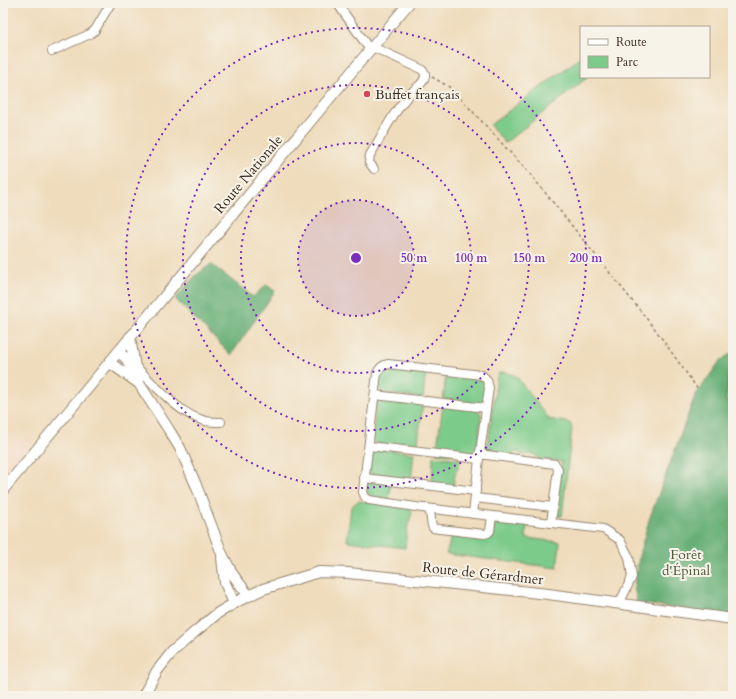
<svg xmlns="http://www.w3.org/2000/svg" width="736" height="699" font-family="Cardo,serif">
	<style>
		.built { fill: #f3d4bf }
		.green { fill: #7dcb8a; stroke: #5c7a54 }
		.forest { fill: #66af76; stroke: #506c4a }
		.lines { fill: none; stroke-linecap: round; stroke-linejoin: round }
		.minor-casing { stroke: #95836d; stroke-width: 10 }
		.major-casing { stroke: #95836d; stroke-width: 12 }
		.path { stroke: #95836d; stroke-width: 1.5; stroke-dasharray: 3 3; stroke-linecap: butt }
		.minor { stroke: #fff; stroke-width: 8 }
		.major { stroke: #fff; stroke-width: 10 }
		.ring { fill: none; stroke: #7b2cbf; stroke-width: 2; stroke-dasharray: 2 4 }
		.poi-dot { fill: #d1495b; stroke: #f7f3e8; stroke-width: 1.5 }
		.labels { text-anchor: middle; stroke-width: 4; stroke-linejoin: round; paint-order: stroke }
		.poi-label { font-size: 14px; fill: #3b2a1e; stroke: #f7f3e8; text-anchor: start }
		.street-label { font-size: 14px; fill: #3b2a1e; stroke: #f7f3e8 }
		.park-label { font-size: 14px; fill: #4f5a3e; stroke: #f7f3e8 }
		.centre { fill: #7b2cbf; stroke: #f7f3e8; stroke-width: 2 }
		.ring-label { font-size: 12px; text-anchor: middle; font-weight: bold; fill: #7b2cbf; stroke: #f7f3e8; stroke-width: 4; stroke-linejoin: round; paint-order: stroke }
	</style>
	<rect width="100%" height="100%" fill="#f7f3e8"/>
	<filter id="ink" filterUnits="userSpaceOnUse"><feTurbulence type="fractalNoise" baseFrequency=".025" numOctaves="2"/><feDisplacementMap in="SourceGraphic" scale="8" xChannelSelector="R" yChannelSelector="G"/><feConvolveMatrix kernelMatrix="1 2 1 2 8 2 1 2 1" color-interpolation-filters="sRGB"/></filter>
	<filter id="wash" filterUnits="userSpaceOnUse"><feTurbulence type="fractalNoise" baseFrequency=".012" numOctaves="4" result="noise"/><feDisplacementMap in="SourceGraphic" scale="16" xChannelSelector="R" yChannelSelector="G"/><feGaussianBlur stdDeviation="0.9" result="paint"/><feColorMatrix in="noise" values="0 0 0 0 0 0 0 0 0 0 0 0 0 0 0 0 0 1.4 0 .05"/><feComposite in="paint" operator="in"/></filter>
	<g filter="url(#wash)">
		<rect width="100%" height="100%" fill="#efdcbc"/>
		<polygon class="built" points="30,436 32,439 3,477 3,448"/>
		<g class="green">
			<polygon points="581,57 581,77 588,77 505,143 490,125"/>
			<path d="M 385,367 L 426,370 L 423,398 L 383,393 C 377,388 379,379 380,372 Z"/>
			<polygon points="503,372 516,376 549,419 570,423 572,428 562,516 555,516 562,462 538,459 535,454 522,455 517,452 514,453 513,455 491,453 486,448 489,436 497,377 499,373"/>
			<polygon points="446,373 480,377 486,383 484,401 480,404 443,401"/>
			<polygon points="733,374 733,405 725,401 729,375"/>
			<polygon points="381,399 423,402 417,450 376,444 373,441 376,402"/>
			<polygon points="443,405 478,410 481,414 478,452 475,455 436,453"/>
			<polygon points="376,449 414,453 411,481 373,476 369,473 370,454"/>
			<polygon points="433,456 460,459 458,469 456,470 453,487 432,484"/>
			<path d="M 370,481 L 391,483 L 389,500 C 378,498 368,500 365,487 Z"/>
			<polygon points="358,501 409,507 412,512 407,530 405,548 347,541 351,507"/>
			<path d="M 496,521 L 507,522 L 510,523 C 516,521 522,524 527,526 L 526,538 L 560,542 L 557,568 L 446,554 L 449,545 L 451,534 L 491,538 L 494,535 C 492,530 493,525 496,521 Z"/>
		</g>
		<g class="forest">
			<polygon points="211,264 253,297 266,285 275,291 231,355 175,299 195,276"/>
			<polygon points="733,352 733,374 729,375 725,401 733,405 733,616 637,603 634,586 640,552 649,520 695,396 720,361"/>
		</g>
	</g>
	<g filter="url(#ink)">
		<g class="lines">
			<g class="minor-casing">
				<g id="minor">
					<path d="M 337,3 L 368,47 L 377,49 L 421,69 L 425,73 C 426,83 416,87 410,94 C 394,110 382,136 370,155 L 369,162 L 374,169"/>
					<polyline points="52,51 90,34 95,30 111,3"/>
					<path d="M 135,366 C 154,384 180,416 206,421 C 211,422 216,422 221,422"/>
					<polyline points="375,395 486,408"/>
					<polyline points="369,446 479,459"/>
					<polyline points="479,454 555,464 558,469 551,523"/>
					<polyline points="364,478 476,491"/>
					<polyline points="475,498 553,507"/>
					<polyline points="425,508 603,529 620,540 629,557 632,577 619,604"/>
					<path d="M 473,514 L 479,459 L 489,388 L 487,380 L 482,375 L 388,364 C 382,365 380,368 377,373 L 363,492 L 365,497 L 369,500 L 429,509 C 432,516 430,523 433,528 L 440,529 L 484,534 L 488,533 L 490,531 L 492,516"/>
				</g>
			</g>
			<g class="major-casing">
				<g id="major">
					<polyline points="130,337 135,368"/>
					<polyline points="118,352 126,358 140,385 169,430 180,448 196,485 222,554 233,575 249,596"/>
					<polyline points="109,363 116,367 137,382"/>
					<polyline points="3,490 409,3"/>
					<polyline points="222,558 225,583 234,603"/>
					<polyline points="143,696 157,671 172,652 196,631 218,613 240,600 263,589 319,572 348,573 378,576 548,594 733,619"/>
				</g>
			</g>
			<polyline class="path" points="432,77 451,88 531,175 655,329 697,388"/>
			<use href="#minor" class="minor"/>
			<use href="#major" class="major"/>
		</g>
	</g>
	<circle cx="356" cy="258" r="58" fill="#7b2cbf" fill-opacity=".12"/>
	<g class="ring">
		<circle cx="356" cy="258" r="58"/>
		<circle cx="356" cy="258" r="115"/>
		<circle cx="356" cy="258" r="173"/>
		<circle cx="356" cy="258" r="230"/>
	</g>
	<circle class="poi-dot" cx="367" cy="94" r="4"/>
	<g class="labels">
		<g class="poi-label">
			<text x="375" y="99">Buffet français</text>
		</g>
		<g class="street-label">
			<text transform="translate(248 174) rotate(-50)" y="5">Route Nationale</text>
			<text transform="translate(483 573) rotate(6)" y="5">Route de Gérardmer</text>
		</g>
		<g class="park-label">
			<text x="686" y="559">Forêt<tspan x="686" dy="16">d'Épinal</tspan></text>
		</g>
	</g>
	<circle cx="356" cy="258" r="6" class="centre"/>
	<g class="ring-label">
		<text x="414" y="262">50 m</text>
		<text x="471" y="262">100 m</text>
		<text x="529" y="262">150 m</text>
		<text x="586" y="262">200 m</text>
	</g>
	<rect width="736" height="699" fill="none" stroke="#f7f3e8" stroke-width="16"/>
	<rect x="580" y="26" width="130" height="52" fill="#f7f3e8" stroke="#aca397"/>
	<rect x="588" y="39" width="20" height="6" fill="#ffffff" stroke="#aca397"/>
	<text x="616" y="46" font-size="12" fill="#3b2a1e">Route</text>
	<rect x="588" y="56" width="20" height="12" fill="#7dcb8a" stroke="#aca397"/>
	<text x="616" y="66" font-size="12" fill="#3b2a1e">Parc</text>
</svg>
